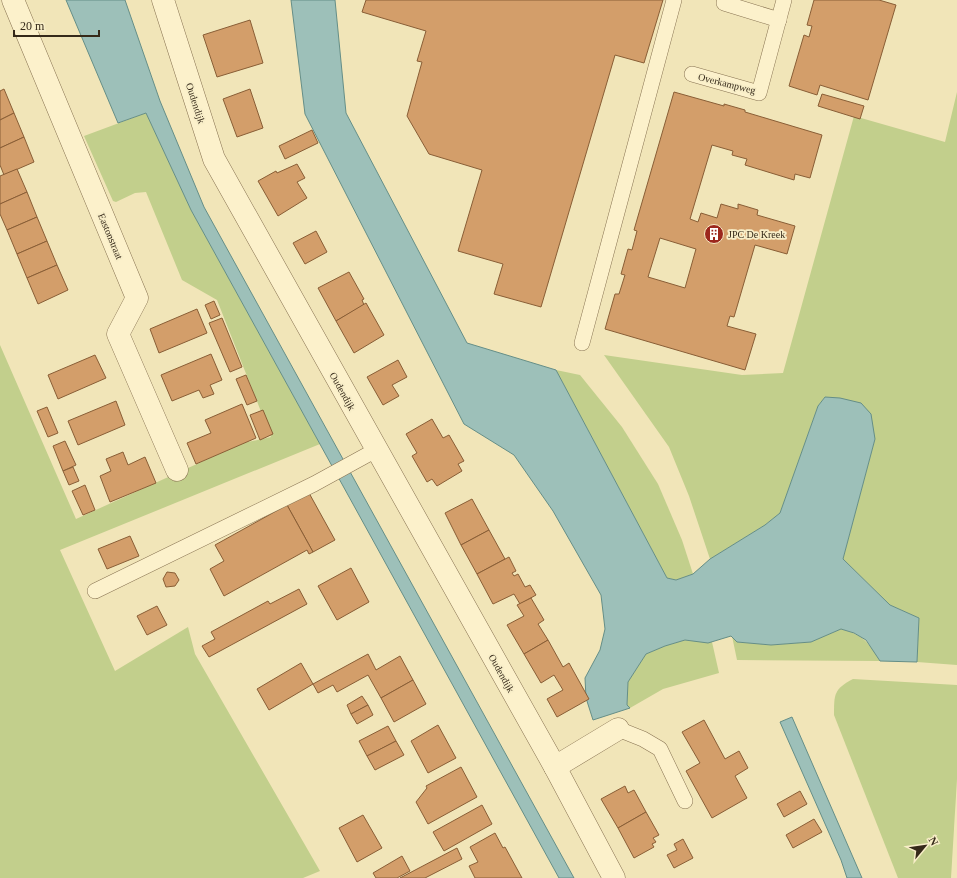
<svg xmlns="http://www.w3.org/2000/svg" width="957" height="878" font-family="Georgia,serif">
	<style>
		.green { fill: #c2cf8c }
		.water { fill: #9dc0b9; stroke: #658e87 }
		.building { fill: #d39e6a; stroke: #895e36; fill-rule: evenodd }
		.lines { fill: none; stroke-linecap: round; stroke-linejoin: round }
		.lane-casing { stroke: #887352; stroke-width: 16 }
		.street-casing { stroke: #887352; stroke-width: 23 }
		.lane { stroke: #fcf1cb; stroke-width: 15 }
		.street { stroke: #fcf1cb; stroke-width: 22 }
		.labels { text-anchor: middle; stroke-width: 3.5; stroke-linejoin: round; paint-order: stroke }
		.street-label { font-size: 10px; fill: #352919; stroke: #f8eec8 }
		.poi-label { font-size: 10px; fill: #352919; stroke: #f8eec8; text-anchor: start }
	</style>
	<rect width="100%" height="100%" fill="#f1e5b8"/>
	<g class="green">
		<polygon points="957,92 957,665 917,662 919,618 890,605 843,559 875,439 825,397 818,406 780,513 765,525 710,559 689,496 669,447 604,355 742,375 783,373 854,116 945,142"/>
		<polygon points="146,113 191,210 320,444 60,550 115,671 188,627 195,654 320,871 303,878 0,878 0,345 76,519 243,443 271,437 217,300 182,280 146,192 135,193 116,202 113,201 84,136"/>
		<polygon points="556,370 580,375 622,427 658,484 682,540 693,574 676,580 667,578"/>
		<path d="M 841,629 C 865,636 867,641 880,661 L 737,660 L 732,636 L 738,642 L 771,645 L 811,642 Z"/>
		<polygon points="685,640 712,642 719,673 663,689 630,708 627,705 628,682 646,654 665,646"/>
		<path d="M 853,679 L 957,685 L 957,779 L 951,878 L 898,878 L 834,715 C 834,694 834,689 853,679 Z"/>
	</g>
	<g class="water">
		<polygon points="66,0 125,0 160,101 204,207 574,878 559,878 191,210 146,113 118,123"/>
		<polygon points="291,0 335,0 346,113 467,343 556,370 667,578 676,580 693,574 710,559 765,525 780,513 818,406 825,397 840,398 861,403 871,414 875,439 843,559 890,605 919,618 917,662 880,661 866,640 854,633 841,629 811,642 771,645 737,642 731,636 708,643 685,640 665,646 646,654 628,682 627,705 630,708 593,720 586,698 585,678 600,650 605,629 601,595 553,511 514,455 464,424 305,114"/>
		<polygon points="792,717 862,878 847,878 841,860 780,722"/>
	</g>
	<g class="building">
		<polygon points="366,0 663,0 644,63 615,55 541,307 494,294 503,264 458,251 482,170 429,154 407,116 422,62 417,61 426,31 362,12"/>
		<polygon points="814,0 879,0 896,5 868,100 820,85 817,95 789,86 804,35 809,37 812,26 807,25"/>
		<polygon points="250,20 263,63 217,77 203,35"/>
		<polygon points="4,89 14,113 0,120 0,91"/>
		<polygon points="250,89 263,128 237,137 223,99"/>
		<path d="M 674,92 L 724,106 L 724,104 L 745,110 L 745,112 L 822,135 L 810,178 L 795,174 L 794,180 L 745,165 L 747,159 L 732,155 L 733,151 L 712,145 L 690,219 L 698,222 L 701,213 L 717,218 L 721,204 L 738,209 L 738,204 L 758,210 L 757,215 L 795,226 L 787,254 L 755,245 L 734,317 L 730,316 L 727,326 L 756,334 L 745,370 L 605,329 L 615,294 L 619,294 L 625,275 L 621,274 L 628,249 L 632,250 L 637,231 L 634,230 ZM 660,238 L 696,249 L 685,288 L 648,277 Z"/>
		<polygon points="822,94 864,106 860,119 818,106"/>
		<polygon points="14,113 24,137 0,148 0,120"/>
		<polygon points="312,130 318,143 285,159 279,146"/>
		<polygon points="24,137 34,162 4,175 0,165 0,148"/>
		<polygon points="297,164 305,178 297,182 307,198 278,216 258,181 276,171 277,173"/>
		<polygon points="17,169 27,192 0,204 0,176"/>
		<polygon points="27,192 37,217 7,230 0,214 0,204"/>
		<polygon points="37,217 47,241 17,254 7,230"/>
		<polygon points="316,231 327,252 305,264 293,243"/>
		<polygon points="47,241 57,265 27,278 17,254"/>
		<polygon points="57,265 68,290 38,304 27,278"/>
		<polygon points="349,272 364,299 362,300 364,305 336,321 318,288"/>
		<polygon points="214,301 220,315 211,319 205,305"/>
		<polygon points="366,303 384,335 354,353 336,321"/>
		<polygon points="197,309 207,333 159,353 150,329"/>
		<polygon points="222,318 242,367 230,372 209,323"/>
		<polygon points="211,354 222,380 210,385 214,394 203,398 199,390 172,401 161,375"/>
		<polygon points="95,355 106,378 58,399 48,375"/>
		<polygon points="398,360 407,377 392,385 399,396 383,405 367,377"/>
		<polygon points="246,375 257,401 247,405 236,379"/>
		<polygon points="116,401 125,425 78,445 68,421"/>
		<polygon points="242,404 256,438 196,464 187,443 211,433 205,420"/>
		<polygon points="47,407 58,433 48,437 37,411"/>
		<polygon points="263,410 273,434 260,440 250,415"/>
		<polygon points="432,419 443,438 449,435 464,461 458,464 462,471 437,486 432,479 427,482 412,456 417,453 406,434"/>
		<polygon points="65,441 76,465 63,471 53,446"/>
		<polygon points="123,452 128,465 145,457 156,483 110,502 100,476 111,471 106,459"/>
		<polygon points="73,467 79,481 69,485 63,471"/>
		<polygon points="85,485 95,510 83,515 72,491"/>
		<polygon points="309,493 335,540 313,552 287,505"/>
		<polygon points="472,499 489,530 461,545 445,513"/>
		<polygon points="287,505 313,552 309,554 307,550 224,596 210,569 224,561 215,545"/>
		<polygon points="489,530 505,559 477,574 461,545"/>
		<polygon points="130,536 139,556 107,569 98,549"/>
		<polygon points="509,557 516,571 512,573 514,576 518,574 525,587 530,585 536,595 520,604 514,594 493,604 477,574"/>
		<polygon points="351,568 369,602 337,620 318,586"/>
		<polygon points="167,572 175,573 179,580 175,586 166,587 163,579"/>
		<polygon points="299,589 307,604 209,657 202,646 215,639 211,632 268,601 270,604"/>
		<polygon points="531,598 544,620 538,624 548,640 524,654 507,625 524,616 517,605"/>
		<polygon points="157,606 167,625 147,635 137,616"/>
		<polygon points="548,640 563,667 569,663 589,699 557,717 547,699 563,690 554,675 541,683 524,654"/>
		<polygon points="368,654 376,670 400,656 413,680 381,698 368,675 337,692 333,685 318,693 313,684"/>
		<polygon points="301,663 313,684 269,710 257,689"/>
		<polygon points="413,680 426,704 394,722 381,698"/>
		<polygon points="362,696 368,705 351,714 347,705"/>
		<polygon points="368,705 373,715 357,724 351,714"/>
		<polygon points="704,720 725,759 739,751 748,768 735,776 747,798 712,818 686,771 700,763 682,732"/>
		<polygon points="438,725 456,758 428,773 411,741"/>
		<polygon points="388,726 396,741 367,756 359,741"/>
		<polygon points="396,741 404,755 375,770 367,756"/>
		<polygon points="461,767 477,797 428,824 416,802 427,788 426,786"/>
		<polygon points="625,786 628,793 634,790 646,812 618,828 601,799"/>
		<polygon points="800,791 807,804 784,817 777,804"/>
		<polygon points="482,805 492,824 444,851 433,832"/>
		<polygon points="646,812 659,835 653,838 656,842 652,844 654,847 634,858 618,828"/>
		<polygon points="363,815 382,848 357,862 339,828"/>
		<polygon points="814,819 822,832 793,848 786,835"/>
		<polygon points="495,833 503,848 505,847 522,878 475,878 469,866 478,862 470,847"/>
		<polygon points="683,839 693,858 674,868 667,855 677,850 674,844"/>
		<polygon points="457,848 462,859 425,878 400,878"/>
		<polygon points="402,856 410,871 397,878 376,878 373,873"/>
	</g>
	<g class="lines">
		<g class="lane-casing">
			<g id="lane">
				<polyline points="724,3 779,20"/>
				<polyline points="692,74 759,93 784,0"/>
				<polyline points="582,343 674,0"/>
				<polyline points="95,591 314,484 376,450"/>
				<polyline points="618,729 643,739 660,749 685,801"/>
			</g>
		</g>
		<g class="street-casing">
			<g id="street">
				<polyline points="13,0 137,298 118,334 177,470"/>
				<polyline points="163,0 214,159 555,767 614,878"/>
				<polyline points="555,767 618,729"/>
			</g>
		</g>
		<use href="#lane" class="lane"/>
		<use href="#street" class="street"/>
	</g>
	<defs>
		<g id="building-disc" transform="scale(1)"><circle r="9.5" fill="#9c271d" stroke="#f8eec8"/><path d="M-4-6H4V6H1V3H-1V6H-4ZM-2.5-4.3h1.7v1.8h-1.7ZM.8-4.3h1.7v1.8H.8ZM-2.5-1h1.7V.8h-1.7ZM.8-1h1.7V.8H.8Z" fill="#fff"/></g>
	</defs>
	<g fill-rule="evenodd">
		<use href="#building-disc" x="714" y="234"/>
	</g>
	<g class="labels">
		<g class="street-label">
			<text transform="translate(727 83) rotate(14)" y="4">Overkampweg</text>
			<text transform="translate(196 103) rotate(72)" y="4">Oudendijk</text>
			<text transform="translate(111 236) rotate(67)" y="4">Eastonstraat</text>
			<text transform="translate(343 391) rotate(61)" y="4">Oudendijk</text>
			<text transform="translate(502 673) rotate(61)" y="4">Oudendijk</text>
		</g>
		<g class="poi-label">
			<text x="728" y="238">JPC De Kreek</text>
		</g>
	</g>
	<g transform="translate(925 846) rotate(61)" stroke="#f8eec8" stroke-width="3" paint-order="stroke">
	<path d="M0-3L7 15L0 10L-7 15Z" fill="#352919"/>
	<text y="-6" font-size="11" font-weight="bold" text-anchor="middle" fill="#352919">N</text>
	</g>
	<path d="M14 30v6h85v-6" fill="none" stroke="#352919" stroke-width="2"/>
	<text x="20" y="30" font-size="12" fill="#352919" stroke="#f8eec8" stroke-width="3" paint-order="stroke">20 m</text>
</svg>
